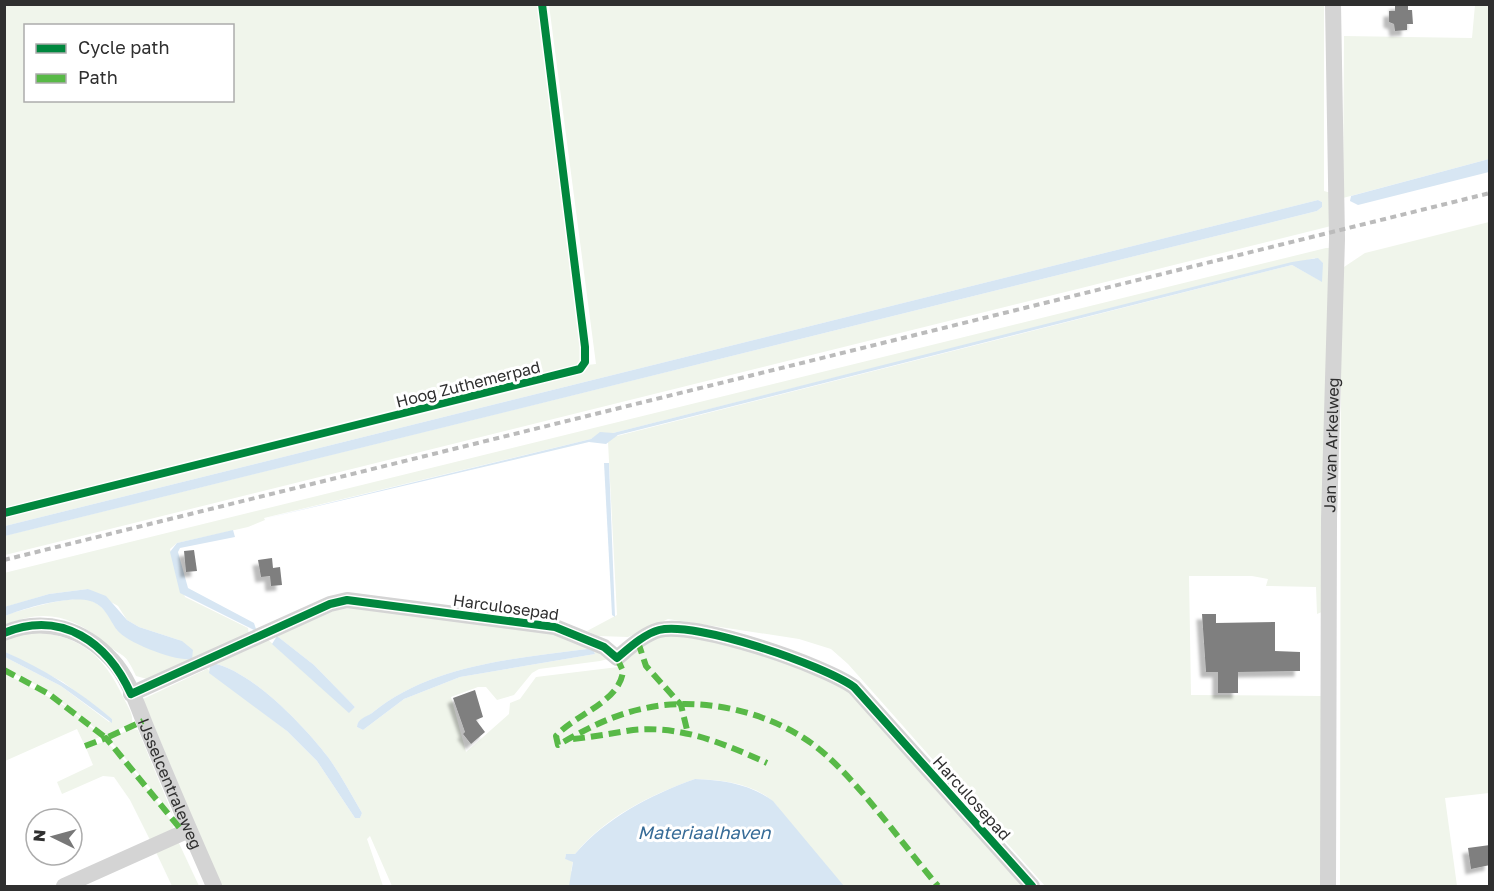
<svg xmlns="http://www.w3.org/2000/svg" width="1494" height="891" font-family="'Golos Text',sans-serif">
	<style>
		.green { fill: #f0f5eb; fill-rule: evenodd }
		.water { fill: #d7e6f3 }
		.building { fill: #7f7f7f; filter: url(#shadow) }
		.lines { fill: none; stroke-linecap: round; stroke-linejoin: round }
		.minor { stroke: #d4d4d4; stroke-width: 16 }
		.rail { stroke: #bbb; stroke-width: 4; stroke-dasharray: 6 4.5; stroke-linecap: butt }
		.quiet { stroke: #58b947; stroke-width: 6; stroke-dasharray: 12 6; stroke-linecap: butt }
		.cycleway-casing { stroke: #fff; stroke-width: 11 }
		.cycleway { stroke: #00873e; stroke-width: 8 }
		.labels { text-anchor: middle; stroke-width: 6; stroke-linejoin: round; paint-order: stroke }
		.street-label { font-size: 16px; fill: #2f2f2f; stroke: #fff }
		.water-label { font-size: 18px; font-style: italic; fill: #366b97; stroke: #fff }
	</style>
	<defs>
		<filter id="shadow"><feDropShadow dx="-5.5" dy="5.5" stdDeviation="1.5" flood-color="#0004"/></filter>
	</defs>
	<rect width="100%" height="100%" fill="#fff"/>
	<g class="green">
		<path d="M 4,5 L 539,5 L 582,362 L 577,368 L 562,372 L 5,511 ZM 26,26 L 232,26 L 232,100 L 26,100 Z"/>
		<polygon points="549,5 1324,5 1324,191 1331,193 1331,226 5,555 4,536 1317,211 1322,207 1322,202 1318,200 5,526 5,515 506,391 580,371 587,365 596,364"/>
		<polygon points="1475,5 1489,5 1489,159 1343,198 1344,36 1472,38"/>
		<polygon points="1489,222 1489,793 1445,798 1457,886 1340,886 1341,269 1365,253"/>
		<path d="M 1326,248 L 1329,248 L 1324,611 L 1317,614 L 1316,587 L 1266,586 L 1268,579 L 1252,576 L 1189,576 L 1191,695 L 1322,696 L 1322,886 L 1045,886 L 848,664 L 831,649 L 799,639 L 668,619 L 628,637 L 598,636 L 587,631 L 617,615 L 608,442 L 613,437 L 1292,265 L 1321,281 L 1315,258 L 613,433 L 599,434 L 591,439 L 264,518 L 265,520 L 248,527 L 177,543 L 170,549 L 185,597 L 248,628 L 249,635 L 147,679 L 136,676 C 124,650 124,659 105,643 C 73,616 45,608 5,625 L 5,616 L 12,613 C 31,608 75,594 92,601 C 105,607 111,619 117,630 L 182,641 L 139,627 L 127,620 L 118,606 L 88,589 L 49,594 L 5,607 L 4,573 Z"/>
		<path d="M 346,604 L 548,628 L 580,638 L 606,652 L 608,659 L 600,661 L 539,669 L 532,673 L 514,695 L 497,700 L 486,687 L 478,687 L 451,697 L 466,752 L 509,714 L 510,703 L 520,699 L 536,677 L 618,667 L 650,638 L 675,633 L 702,637 L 800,664 L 836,679 L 861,697 L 1028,886 L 392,886 L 370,836 L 367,839 L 383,886 L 220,886 L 143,699 L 207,669 L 287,731 L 317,761 L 355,818 L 360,818 L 362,813 C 351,794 341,775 328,757 C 304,726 253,672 213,663 L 218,658 L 265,637 L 349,712 L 355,707 L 314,665 L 277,636 L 330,608 ZM 587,649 L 593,649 L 595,654 L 460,677 L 404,699 L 363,730 L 357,727 C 357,719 366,718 372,713 C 432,664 514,659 587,649 ZM 695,779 C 724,780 759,784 778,807 C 719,776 693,781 638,816 C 618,828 598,841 583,858 C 579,862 575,868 571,872 L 573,861 L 565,859 L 566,854 L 575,854 C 605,817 650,795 695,779 Z"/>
		<path d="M 35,632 C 81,636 104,656 123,697 C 127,705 134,715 132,723 L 105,736 L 46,690 L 5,669 L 5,657 L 61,686 L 109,722 L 112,719 L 63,682 L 5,652 L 4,639 Z"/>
		<polygon points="4,673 65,706 102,736 84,744 77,729 5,761"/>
		<polygon points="130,729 138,730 173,815 109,739"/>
		<path d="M 106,741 C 132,767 153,796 174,825 L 172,830 L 150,840 L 130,800 L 114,777 L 103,776 L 62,794 L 57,782 L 93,765 L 86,748 Z"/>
		<polygon points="177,839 199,886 172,886 155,850"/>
	</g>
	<g class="water">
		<polygon points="1489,159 1489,172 1358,205 1350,201 1351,196"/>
		<polygon points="1318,200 1322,202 1322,207 1317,211 5,536 5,526"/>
		<polygon points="1318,258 1323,263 1322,282 1292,265 618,435 606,444 589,442 263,519 591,439 600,432 613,433 1292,262"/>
		<polygon points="604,463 609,463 615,617 612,615"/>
		<polygon points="233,530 235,537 180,548 178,552 188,588 254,623 256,629 254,630 180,593 170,552 177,543"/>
		<path d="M 88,589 L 106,596 L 127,620 L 139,627 L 182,641 L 193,650 L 192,659 C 177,662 127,643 117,630 C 109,619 105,605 90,601 C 70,595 24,608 5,616 L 4,607 L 49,594 Z"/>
		<polygon points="277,636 314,665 355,707 349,713 272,644"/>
		<path d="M 587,649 L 593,649 L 595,654 L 460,677 L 404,699 L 363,730 L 357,727 C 357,719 366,717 372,713 C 432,664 514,659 587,649 Z"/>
		<path d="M 5,652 C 44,669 79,691 112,719 L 112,723 L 61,686 L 5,657 Z"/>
		<path d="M 213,663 C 253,672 304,726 328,757 C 341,775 351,794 362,813 L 360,818 L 355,818 L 317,761 L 287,731 L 209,673 L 210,666 Z"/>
		<path d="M 695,779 C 723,780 750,784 773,801 L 844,886 L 569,886 L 573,862 L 565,859 L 566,854 L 575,854 C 606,818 650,795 695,779 Z"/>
	</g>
	<g class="building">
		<polygon points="1395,4 1408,4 1408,10 1412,10 1413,24 1407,24 1407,30 1395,31 1394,24 1389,22 1389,11 1395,11"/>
		<polygon points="194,550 197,571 186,572 184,551"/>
		<polygon points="272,558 273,568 280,567 282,585 271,586 270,576 261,577 258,560"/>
		<polygon points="1202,614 1216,614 1216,623 1275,622 1275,651 1300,652 1300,671 1238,672 1238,693 1218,693 1218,672 1206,672"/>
		<polygon points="475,690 483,717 476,720 485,732 471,744 463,734 465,732 453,698"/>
		<polygon points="1490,845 1490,865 1471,869 1468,848"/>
	</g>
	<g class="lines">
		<g class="minor">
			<path id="s1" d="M 4,633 C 44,616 84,629 112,660 C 130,679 139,711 149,734 C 170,785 192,836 214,886"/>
			<path d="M 131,694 L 330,604 L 347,600 L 555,627 L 604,647 L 617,658 C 629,648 644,634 659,630 C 696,621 823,665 854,687 L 1032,886"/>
			<polyline points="64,886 189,830"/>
			<path id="s2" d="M 1328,886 L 1329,519 L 1337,239 L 1333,4"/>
		</g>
		<polyline class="rail" points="4,560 1490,193"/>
		<g class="quiet">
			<polyline points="638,642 646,666 681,705 688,734"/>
			<path d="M 617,658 L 623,671 C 620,702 574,715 556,736 L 558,745 C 586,729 614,714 646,708 C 705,695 781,714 826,755 C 865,790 903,845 938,886"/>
			<polyline points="4,670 49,694 106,738 143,721"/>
			<path d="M 573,739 C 593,737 613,733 633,730 C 681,725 725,744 767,763"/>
			<polyline points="85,746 106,738 183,832"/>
		</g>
		<g class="cycleway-casing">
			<g id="cycleway">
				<polyline points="4,513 580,369 585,362 585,347 542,4"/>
				<path d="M 4,633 C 62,609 108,643 131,694 L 330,604 L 347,600 L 555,627 L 604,647 L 617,658 C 629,648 644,634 659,630 C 696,621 823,665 854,687 L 1032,886"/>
			</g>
		</g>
		<use href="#cycleway" class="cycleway"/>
	</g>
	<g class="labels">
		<g class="street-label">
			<text transform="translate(468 384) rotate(-14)" y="6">Hoog Zuthemerpad</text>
			<text dy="6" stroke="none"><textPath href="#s2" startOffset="441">Jan van Arkelweg</textPath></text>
			<text transform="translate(506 607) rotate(8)" y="6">Harculosepad</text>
			<text dy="6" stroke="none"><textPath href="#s1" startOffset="256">IJsselcentraleweg</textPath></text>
			<text transform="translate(972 798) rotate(48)" y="6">Harculosepad</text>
		</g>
		<g class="water-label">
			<text x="704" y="839">Materiaalhaven</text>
		</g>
	</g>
	<rect width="1494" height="891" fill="none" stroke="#2f2f2f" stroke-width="12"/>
	<rect x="24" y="24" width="210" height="78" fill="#ffffff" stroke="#acacac" stroke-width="1.5"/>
	<rect x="36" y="44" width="30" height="9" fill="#00873e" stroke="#acacac" stroke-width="1.5"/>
	<text x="78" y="54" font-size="18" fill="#2f2f2f">Cycle path</text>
	<rect x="36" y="74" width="30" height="9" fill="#58b947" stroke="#acacac" stroke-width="1.5"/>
	<text x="78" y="84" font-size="18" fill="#2f2f2f">Path</text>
	<g transform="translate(54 837) rotate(275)"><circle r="28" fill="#ffffff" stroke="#acacac" stroke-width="1.5"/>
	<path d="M0-4.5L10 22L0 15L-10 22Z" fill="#787878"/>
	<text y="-9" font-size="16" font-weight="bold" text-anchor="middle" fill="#2f2f2f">N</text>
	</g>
</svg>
